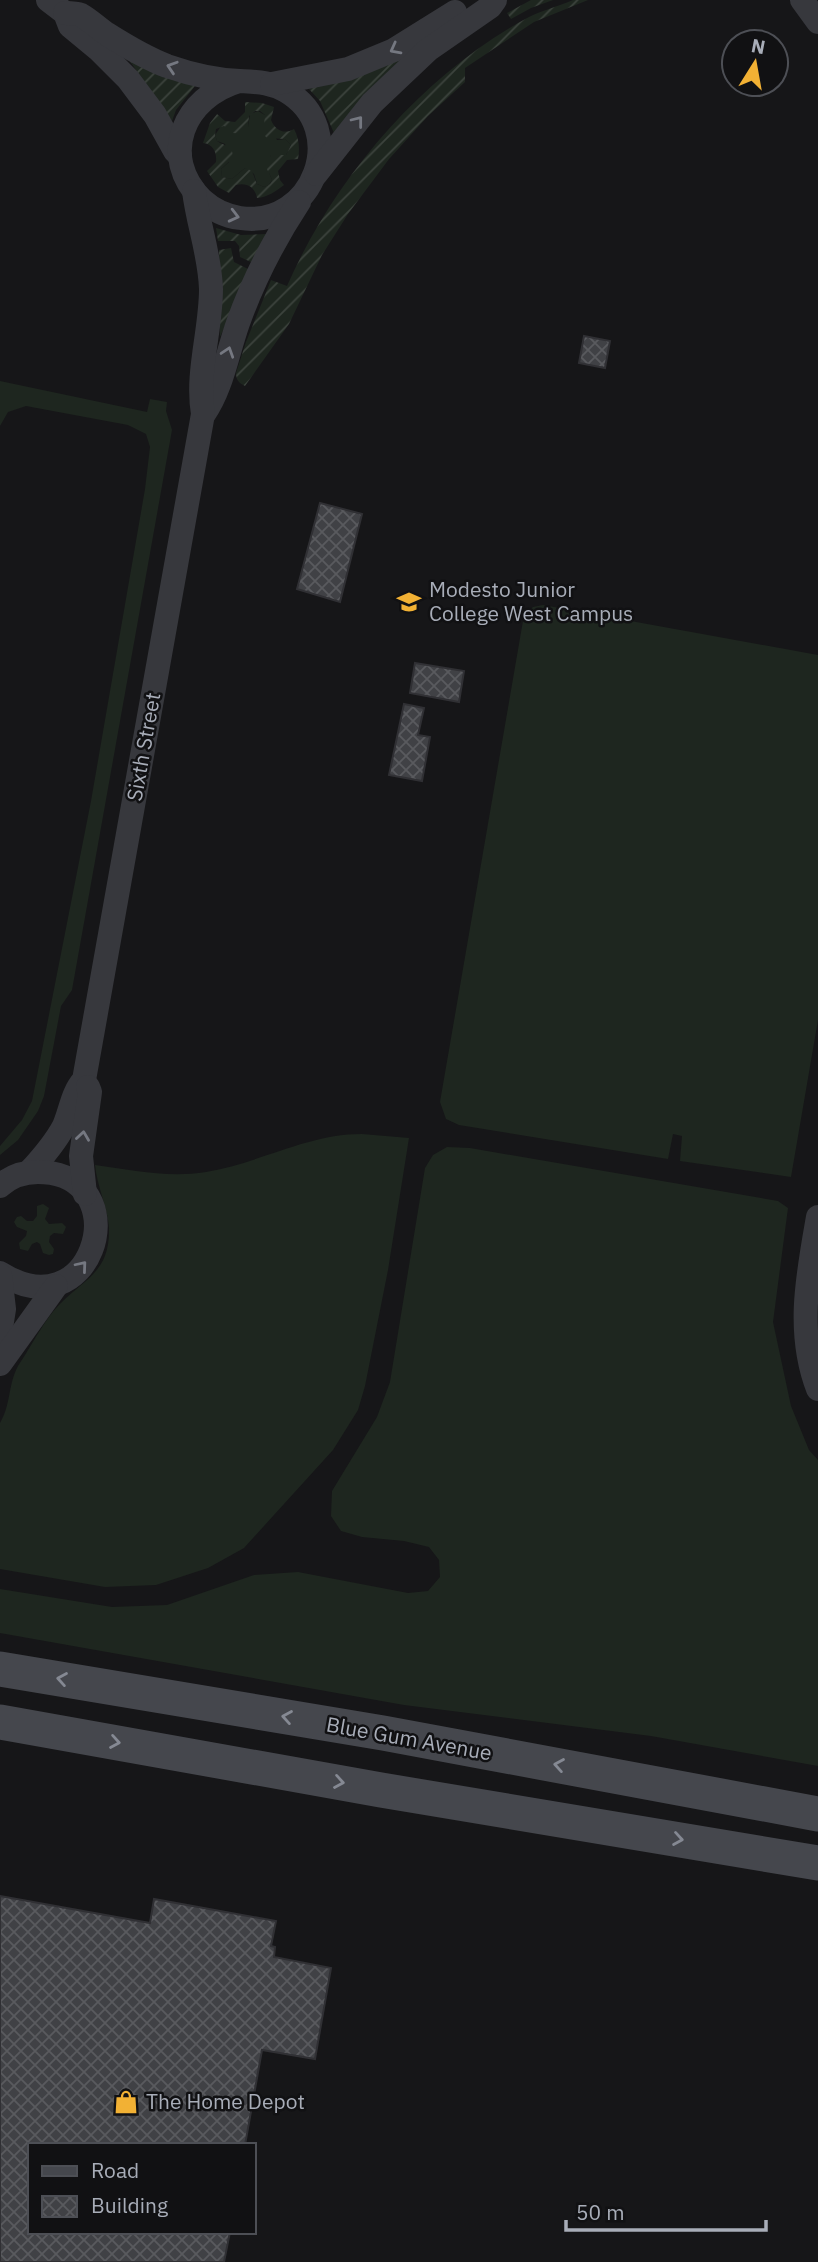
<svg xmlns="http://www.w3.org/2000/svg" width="818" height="2262" font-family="'IBM Plex Sans',sans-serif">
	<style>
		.grass { fill: #1e261f }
		.garden { fill: url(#garden-furrows); fill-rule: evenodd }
		.building { fill: url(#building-cross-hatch); stroke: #303034; stroke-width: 2 }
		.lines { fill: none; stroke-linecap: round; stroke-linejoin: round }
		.minor { stroke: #37383d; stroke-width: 24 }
		.secondary { stroke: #45474d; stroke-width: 35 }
		.oneway { stroke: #757881 }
		.oneway2 { stroke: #858993 }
		.labels { text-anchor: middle; stroke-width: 5; stroke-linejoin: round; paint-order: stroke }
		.poi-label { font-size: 21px; fill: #a8adb8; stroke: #111113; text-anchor: start }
		.street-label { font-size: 21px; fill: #a8adb8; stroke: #111113 }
	</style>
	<defs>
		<pattern id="garden-furrows" width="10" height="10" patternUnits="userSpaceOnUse" patternTransform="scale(1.75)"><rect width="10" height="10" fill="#1e261f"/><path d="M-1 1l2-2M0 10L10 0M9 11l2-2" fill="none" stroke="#3c433d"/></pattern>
		<pattern id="building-cross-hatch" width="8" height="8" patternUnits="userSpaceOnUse" patternTransform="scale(1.75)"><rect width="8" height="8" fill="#404145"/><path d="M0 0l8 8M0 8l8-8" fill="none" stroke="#595a5e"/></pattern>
	</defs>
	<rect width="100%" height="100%" fill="#161618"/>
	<g class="grass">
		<polygon points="258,111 265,115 277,140 285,139 291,145 286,155 271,155 269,172 272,180 269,185 264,187 257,184 254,174 245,168 232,179 222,177 221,169 229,162 225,144 217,141 215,135 221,126 248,127 250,114"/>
		<polygon points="0,381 147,412 150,399 167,402 166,411 172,430 72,990 61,1006 44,1096 38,1111 18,1140 0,1155 0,1146 22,1120 32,1101 91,801 145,489 150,447 146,434 128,425 26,406 8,412 0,426"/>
		<polygon points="543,605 818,655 818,1020 791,1177 680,1161 682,1136 673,1134 668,1159 459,1125 446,1119 440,1102 524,615 533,607"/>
		<path d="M 362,1134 L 409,1138 L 388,1270 L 365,1386 L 358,1410 L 333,1450 L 244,1548 L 208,1568 L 156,1585 L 105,1587 L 0,1569 L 0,1423 C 11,1405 8,1384 18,1366 C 31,1347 45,1318 61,1303 C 87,1277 110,1271 109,1228 C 108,1209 97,1186 95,1165 C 132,1170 168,1178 206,1172 C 260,1163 307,1134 362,1134 Z"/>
		<polygon points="447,1147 470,1148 778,1201 788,1208 773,1322 791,1406 809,1450 818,1460 818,1766 651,1736 404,1705 0,1633 0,1589 112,1607 167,1605 254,1575 298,1572 408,1593 428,1591 440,1577 439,1560 429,1547 404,1541 362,1537 341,1531 331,1516 332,1491 377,1417 390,1382 425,1168 433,1155"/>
		<polygon points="43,1204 49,1208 45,1219 49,1224 62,1223 66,1227 63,1234 54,1233 50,1236 49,1242 54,1249 53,1254 49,1255 43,1253 40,1244 37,1242 32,1244 28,1251 20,1249 19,1243 26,1236 27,1231 17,1227 14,1222 17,1217 21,1216 27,1221 33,1221 37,1216 37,1206"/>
	</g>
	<g class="garden">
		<polygon points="531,0 553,0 531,8 511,19 507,13"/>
		<path d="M 573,0 L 588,0 L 534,22 L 465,68 L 465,82 L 428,116 L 389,159 L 348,214 L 322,255 L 289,324 L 245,386 C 239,383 236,380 236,373 L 246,342 L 271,280 L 287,286 C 335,177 423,74 529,17 C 543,10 559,6 573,0 Z"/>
		<polygon points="407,55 334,133 320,101 309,89"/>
		<polygon points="129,60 195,86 176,110 172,121"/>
		<path d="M 245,102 L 262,103 L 274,107 L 271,120 C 275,130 284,135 294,129 C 299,138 300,149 298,159 L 287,160 L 278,171 L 280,180 L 284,185 C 276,191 268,197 257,198 C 255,187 247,182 236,185 L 229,193 L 218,187 L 207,171 L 216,162 C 217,152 213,144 203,143 L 210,123 L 217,114 L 225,121 L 235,122 L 245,112 ZM 255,111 L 260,111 L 265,115 L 263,134 L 267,138 L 285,139 L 291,145 L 286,155 L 271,155 L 266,167 C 269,175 278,182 264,187 L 257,184 C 253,176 255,171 245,168 L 232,179 L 222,177 L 221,169 L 233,158 C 233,145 226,147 217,141 L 215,135 L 216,129 L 224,126 L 233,133 L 244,134 L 248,127 L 249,116 Z"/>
		<polygon points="216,228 241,235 267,234 253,263 240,257 239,246 235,241 218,241"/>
		<polygon points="231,248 234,262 250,270 220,337 219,250"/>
	</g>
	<g class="building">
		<polygon points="584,336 610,341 605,368 579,363"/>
		<polygon points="320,503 362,514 340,602 297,589"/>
		<polygon points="415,663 464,671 459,702 410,693"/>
		<polygon points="404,704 424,708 418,735 430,737 422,781 389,775"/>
		<polygon points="0,1896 150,1923 154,1899 276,1921 271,1946 275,1947 274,1957 331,1968 315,2059 262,2050 245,2145 30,2145 30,2232 230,2232 224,2262 0,2262"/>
	</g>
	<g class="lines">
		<g class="minor">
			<polyline points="48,0 65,13 70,26 99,50 128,79 155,115 175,151 180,156"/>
			<polyline points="802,0 818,22"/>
			<path d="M 65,13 C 71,13 76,13 81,15 C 90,20 98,28 107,34 C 126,46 146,58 167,66 C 190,74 216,80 240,81 C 257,82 271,82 286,91 C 351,129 314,229 240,218 C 225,216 213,210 202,200 C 158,156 184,97 239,81"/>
			<polyline points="272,84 348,69 394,50 455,12"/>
			<polyline points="316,174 372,103 428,50 490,7 495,0"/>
			<path d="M 204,414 C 222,388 227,354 238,323 C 253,281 274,240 299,202"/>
			<path d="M 29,1172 C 42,1158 55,1143 64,1126 C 71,1110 72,1093 84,1080 L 203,414 C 196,373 211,331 211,289 C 210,255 198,224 194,191"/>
			<path d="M 0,1186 C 14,1173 32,1170 51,1173 C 135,1187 91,1331 0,1273"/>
			<polyline points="85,1194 81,1156 90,1092 88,1087"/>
			<path d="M 818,1217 C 808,1274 796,1332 818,1389"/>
			<polyline points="0,1275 4,1309 0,1334"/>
			<polyline points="0,1364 56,1286"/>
		</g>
		<g class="secondary">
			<polyline points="0,1669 383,1733 818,1814"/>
			<polyline points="0,1722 381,1790 818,1863"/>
		</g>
	</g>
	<defs><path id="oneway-chevron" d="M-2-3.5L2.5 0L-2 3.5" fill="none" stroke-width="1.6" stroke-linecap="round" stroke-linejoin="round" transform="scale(1.75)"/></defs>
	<g class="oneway">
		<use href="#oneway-chevron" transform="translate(395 49) rotate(152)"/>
		<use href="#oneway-chevron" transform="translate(172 67) rotate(-162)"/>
		<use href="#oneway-chevron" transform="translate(358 121) rotate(-52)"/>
		<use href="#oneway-chevron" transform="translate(234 216) rotate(14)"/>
		<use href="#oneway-chevron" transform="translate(228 352) rotate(-72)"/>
		<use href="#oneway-chevron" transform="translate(83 1136) rotate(-82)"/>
		<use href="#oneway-chevron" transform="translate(82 1266) rotate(-50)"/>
	</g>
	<g class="oneway2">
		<use href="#oneway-chevron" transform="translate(62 1679) rotate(-170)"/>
		<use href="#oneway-chevron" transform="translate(287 1717) rotate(-170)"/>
		<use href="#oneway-chevron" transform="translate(115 1742) rotate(10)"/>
		<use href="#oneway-chevron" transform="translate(559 1765) rotate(-170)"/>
		<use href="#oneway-chevron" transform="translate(339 1782) rotate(10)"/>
		<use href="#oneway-chevron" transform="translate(678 1839) rotate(9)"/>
	</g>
	<defs>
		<g id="university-bare" transform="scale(1.89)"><path d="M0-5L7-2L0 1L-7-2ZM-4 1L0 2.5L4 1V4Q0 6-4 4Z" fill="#f2b134" stroke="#111113" stroke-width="2.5" paint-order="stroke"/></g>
		<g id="shop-bare" transform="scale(1.89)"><path d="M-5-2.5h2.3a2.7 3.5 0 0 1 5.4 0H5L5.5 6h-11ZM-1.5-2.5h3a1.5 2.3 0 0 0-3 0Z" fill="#f2b134" stroke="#111113" stroke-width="2.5" paint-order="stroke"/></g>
	</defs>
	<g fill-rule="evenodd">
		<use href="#university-bare" x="409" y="602"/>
		<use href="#shop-bare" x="126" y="2102"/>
	</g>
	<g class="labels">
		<g class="poi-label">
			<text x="429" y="597">Modesto Junior<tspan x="429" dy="24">College West Campus</tspan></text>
			<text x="146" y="2109">The Home Depot</text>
		</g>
		<g class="street-label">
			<text transform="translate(144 747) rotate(-80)" y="7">Sixth Street</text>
			<text transform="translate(409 1739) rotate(10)" y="7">Blue Gum Avenue</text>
		</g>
	</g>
	<rect x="28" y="2143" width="228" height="91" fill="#111113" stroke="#4d4f55" stroke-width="2"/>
	<rect x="42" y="2166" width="35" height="10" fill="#45474d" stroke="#4d4f55" stroke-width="2"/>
	<text x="91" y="2178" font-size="21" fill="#a8adb8">Road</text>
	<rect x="42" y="2196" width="35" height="21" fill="url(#building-cross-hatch)" stroke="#4d4f55" stroke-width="2"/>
	<text x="91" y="2213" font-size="21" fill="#a8adb8">Building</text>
	<g transform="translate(755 63) rotate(11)"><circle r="33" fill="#111113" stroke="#4d4f55" stroke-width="2"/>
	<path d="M0-5L12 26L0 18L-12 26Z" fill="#f2b134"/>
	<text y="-10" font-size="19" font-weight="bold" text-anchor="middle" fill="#a8adb8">N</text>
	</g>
	<path d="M566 2220v10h200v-10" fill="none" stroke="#a8adb8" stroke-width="3.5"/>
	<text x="576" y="2220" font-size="21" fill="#a8adb8" stroke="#111113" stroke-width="5" paint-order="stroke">50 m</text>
</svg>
